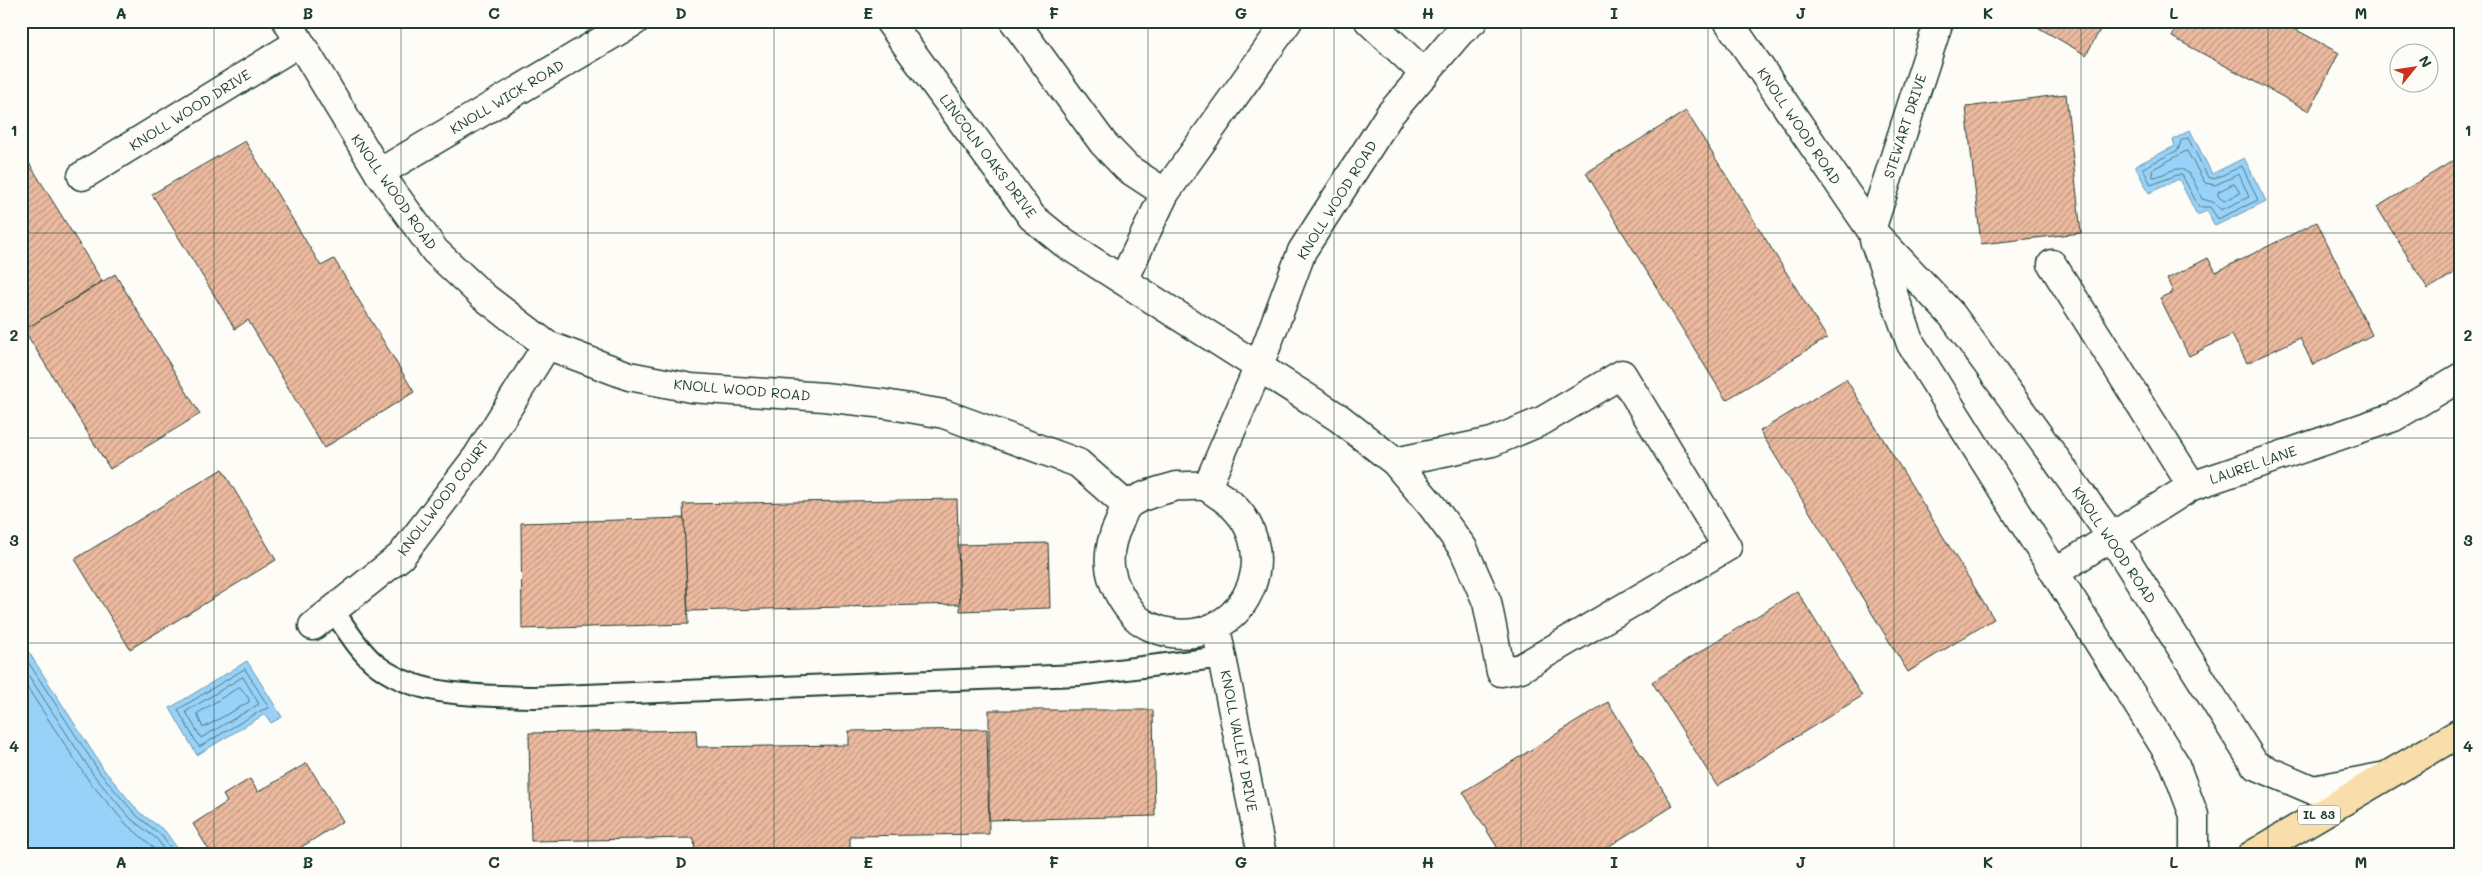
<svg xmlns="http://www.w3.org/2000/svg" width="2482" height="876" font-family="Mali,sans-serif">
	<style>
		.water { fill: #98d2f8; stroke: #6896aa }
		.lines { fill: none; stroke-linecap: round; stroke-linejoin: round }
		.shore { stroke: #4f7982; stroke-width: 1 }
		.building { fill: url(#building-hatch); stroke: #1f3d34 }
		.lane-casing { stroke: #1f3d34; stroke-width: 24 }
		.street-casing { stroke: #1f3d34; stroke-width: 31 }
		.highway-casing { stroke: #1f3d34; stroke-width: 31 }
		.lane { stroke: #fdfcf7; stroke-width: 20 }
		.street { stroke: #fdfcf7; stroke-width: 28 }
		.highway { stroke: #f9deab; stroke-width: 28 }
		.grid { fill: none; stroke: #1f3d34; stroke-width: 1; stroke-opacity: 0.55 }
		.labels { text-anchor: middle; stroke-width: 4; stroke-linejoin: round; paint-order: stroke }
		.shield { fill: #fdfcf7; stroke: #62766e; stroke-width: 1 }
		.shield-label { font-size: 12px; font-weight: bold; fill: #1f3d34 }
		.street-label { font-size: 14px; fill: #1f3d34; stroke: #fdfcf7 }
		.neatline { fill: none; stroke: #1f3d34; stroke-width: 2 }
		.grid-label { font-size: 16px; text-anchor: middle; font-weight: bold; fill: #1f3d34 }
	</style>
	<defs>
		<pattern id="building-hatch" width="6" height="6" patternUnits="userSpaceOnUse" patternTransform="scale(1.25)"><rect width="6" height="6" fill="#edba9f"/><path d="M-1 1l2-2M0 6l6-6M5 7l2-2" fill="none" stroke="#bf9882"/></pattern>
	</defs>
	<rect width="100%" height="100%" fill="#fdfcf7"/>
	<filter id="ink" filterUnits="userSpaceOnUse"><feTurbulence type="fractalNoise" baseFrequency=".02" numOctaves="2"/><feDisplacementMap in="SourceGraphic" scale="10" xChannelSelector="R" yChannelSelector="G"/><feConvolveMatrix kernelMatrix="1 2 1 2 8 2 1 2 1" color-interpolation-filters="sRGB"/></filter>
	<g filter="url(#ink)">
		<g class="water">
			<polygon points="2190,130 2212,174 2244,158 2266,201 2215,226 2207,211 2197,215 2179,179 2149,193 2135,166 2175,146 2173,140"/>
			<polygon points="21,640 104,770 139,812 165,831 182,855 21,855"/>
			<polygon points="247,661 282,717 271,723 265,714 197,755 170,708"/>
		</g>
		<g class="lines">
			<g class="shore">
				<polygon points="2188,138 2208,177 2214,179 2242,166 2258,200 2218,219 2210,207 2199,207 2182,175 2177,175 2151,185 2143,168 2178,150 2181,141"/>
				<path d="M 2187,151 L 2205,183 L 2215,185 L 2239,174 L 2249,197 L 2221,210 L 2213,202 L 2202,199 C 2194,184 2190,161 2168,172 C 2163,174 2158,177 2153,177 L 2152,170 Z"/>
				<polygon points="2234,184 2239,191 2239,194 2224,201 2218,196 2218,192"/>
				<polyline points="21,651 100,773 136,815 161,835 176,855"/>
				<polyline points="21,664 95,777 131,819 157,839 168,855"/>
				<polygon points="245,669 269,708 262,710 199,747 178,710"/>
				<polygon points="243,677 259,704 201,738 186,712"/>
				<polyline points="21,678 89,781 126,824 151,845 159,855"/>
				<polygon points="240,687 249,699 249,702 203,728 197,714"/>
			</g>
		</g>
		<g class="building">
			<polygon points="2027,21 2105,21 2086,55"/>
			<polygon points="2180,21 2280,21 2339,53 2309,111 2172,37"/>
			<polygon points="2066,94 2081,233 1981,244 1966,107"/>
			<polygon points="1686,111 1827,338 1726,400 1586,173"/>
			<polygon points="245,141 321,266 334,259 414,392 324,448 248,320 235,329 152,194"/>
			<polygon points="21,150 102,281 21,332"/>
			<polygon points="2461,156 2461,269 2428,289 2377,207"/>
			<polygon points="2317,222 2372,335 2313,365 2300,338 2247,363 2232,335 2189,356 2160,298 2173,292 2167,279 2208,258 2216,272"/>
			<polygon points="115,274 200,414 110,469 24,330"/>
			<polygon points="1846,379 1994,619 1908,672 1760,431"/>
			<polygon points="222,469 276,560 130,649 75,559"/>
			<polygon points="957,499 960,604 688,611 683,504"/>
			<polygon points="684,518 688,624 522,629 521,523"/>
			<polygon points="1048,543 1050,608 960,611 958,545"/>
			<polygon points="1797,591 1862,696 1717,786 1652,682"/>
			<polygon points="1608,702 1673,806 1595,855 1502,855 1463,792"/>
			<polygon points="989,710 1153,710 1155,816 989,820"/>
			<polygon points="987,729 989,834 850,836 850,851 695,853 694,838 531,841 529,733 696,730 697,747 849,745 849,731"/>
			<polygon points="307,763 343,821 295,851 297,855 212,855 193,824 227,802 223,795 250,779 258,792"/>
		</g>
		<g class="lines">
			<g class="lane-casing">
				<path id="lane" d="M 333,610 C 345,627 357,648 373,662 C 416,699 482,695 535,697 L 1078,675 L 1223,657"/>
			</g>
			<g class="street-casing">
				<g id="street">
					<polyline points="287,21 379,173 435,251 483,296 547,345 629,376 691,388 824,397 885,404 944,414 1078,463 1127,506"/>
					<polyline points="889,21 1032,217 1064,243 1339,418 1395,462 1432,506 1463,548 1487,602 1501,672 1521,668 1727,547 1622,374 1542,421 1492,442 1395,462"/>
					<polyline points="1014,21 1103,143 1127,168 1165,193 1123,280"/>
					<polyline points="1369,21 1425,74"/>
					<polyline points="1728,21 1871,230 1952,315 2112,537 2255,765 2313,790 2381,777"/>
					<polyline points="379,173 635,21"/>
					<polyline points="82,176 298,43"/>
					<polyline points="1165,193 1288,21"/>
					<polyline points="1871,230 1939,21"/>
					<polyline points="1874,240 1911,344 2174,762 2194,815 2194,855"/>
					<polyline points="2052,264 2192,486"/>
					<path d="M 1177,486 C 1185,487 1199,484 1207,487 C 1212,490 1218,495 1223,498 C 1287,543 1251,643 1172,633 C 1158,631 1140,624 1132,613 C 1109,584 1102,558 1119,523 C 1121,518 1124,510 1127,506 C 1137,496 1163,490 1177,486 Z"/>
					<polyline points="1207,487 1259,366 1302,251 1390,114 1460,32 1473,21"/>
					<polyline points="2056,572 2192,486 2394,417 2461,377"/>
					<polyline points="313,626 401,556 477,457 547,345"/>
					<polyline points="1216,628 1262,855"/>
				</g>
			</g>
			<g class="highway-casing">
				<polyline id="highway" points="2252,855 2461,732"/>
			</g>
			<use href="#lane" class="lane"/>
			<use href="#street" class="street"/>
			<use href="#highway" class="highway"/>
		</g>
	</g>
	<path class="grid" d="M 214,21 L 214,855M 401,21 L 401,855M 588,21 L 588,855M 774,21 L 774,855M 961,21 L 961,855M 1148,21 L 1148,855M 1334,21 L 1334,855M 1521,21 L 1521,855M 1708,21 L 1708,855M 1894,21 L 1894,855M 2081,21 L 2081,855M 2268,21 L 2268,855M 21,233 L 2461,233M 21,438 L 2461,438M 21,643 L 2461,643"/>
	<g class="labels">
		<rect class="shield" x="2298" y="805.5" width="42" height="19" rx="4"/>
		<g class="shield-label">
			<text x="2319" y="819">IL 83</text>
		</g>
		<g class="street-label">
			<text transform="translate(507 97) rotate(-31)" y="5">KNOLL WICK ROAD</text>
			<text transform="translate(190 110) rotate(-32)" y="5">KNOLL WOOD DRIVE</text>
			<text transform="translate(1799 126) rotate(56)" y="5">KNOLL WOOD ROAD</text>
			<text transform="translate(1905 126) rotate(-72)" y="5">STEWART DRIVE</text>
			<text transform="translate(988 156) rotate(53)" y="5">LINCOLN OAKS DRIVE</text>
			<text transform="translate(394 192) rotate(55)" y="5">KNOLL WOOD ROAD</text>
			<text transform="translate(1337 200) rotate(-58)" y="5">KNOLL WOOD ROAD</text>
			<text transform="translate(742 390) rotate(5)" y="5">KNOLL WOOD ROAD</text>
			<text transform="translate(2253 465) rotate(-19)" y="5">LAUREL LANE</text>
			<text transform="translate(443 498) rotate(-53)" y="5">KNOLLWOOD COURT</text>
			<text transform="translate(2114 545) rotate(56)" y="5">KNOLL WOOD ROAD</text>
			<text transform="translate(1239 741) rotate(79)" y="5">KNOLL VALLEY DRIVE</text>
		</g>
	</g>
	<rect width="2482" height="876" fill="none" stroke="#fdfcf7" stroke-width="55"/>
	<g transform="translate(2414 68) rotate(60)"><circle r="24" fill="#fdfcf7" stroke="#a4b0a9"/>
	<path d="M0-4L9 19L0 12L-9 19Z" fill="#c8321e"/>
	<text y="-8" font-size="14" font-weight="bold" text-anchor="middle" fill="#1f3d34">N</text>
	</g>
	<rect x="28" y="28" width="2426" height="820" class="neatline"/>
	<g class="grid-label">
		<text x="121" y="19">A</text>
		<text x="308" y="19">B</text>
		<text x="494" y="19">C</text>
		<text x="681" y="19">D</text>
		<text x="868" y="19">E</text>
		<text x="1054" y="19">F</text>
		<text x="1241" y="19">G</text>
		<text x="1428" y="19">H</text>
		<text x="1614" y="19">I</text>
		<text x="1801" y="19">J</text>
		<text x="1988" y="19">K</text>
		<text x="2174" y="19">L</text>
		<text x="2361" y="19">M</text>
		<text x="14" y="136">1</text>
		<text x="2468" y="136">1</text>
		<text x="14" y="341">2</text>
		<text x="2468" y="341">2</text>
		<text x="14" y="546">3</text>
		<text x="2468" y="546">3</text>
		<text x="14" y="752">4</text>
		<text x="2468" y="752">4</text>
		<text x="121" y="868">A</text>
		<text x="308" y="868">B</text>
		<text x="494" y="868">C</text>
		<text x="681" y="868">D</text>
		<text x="868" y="868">E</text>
		<text x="1054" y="868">F</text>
		<text x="1241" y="868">G</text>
		<text x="1428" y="868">H</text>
		<text x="1614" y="868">I</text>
		<text x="1801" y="868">J</text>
		<text x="1988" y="868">K</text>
		<text x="2174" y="868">L</text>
		<text x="2361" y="868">M</text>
	</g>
</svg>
